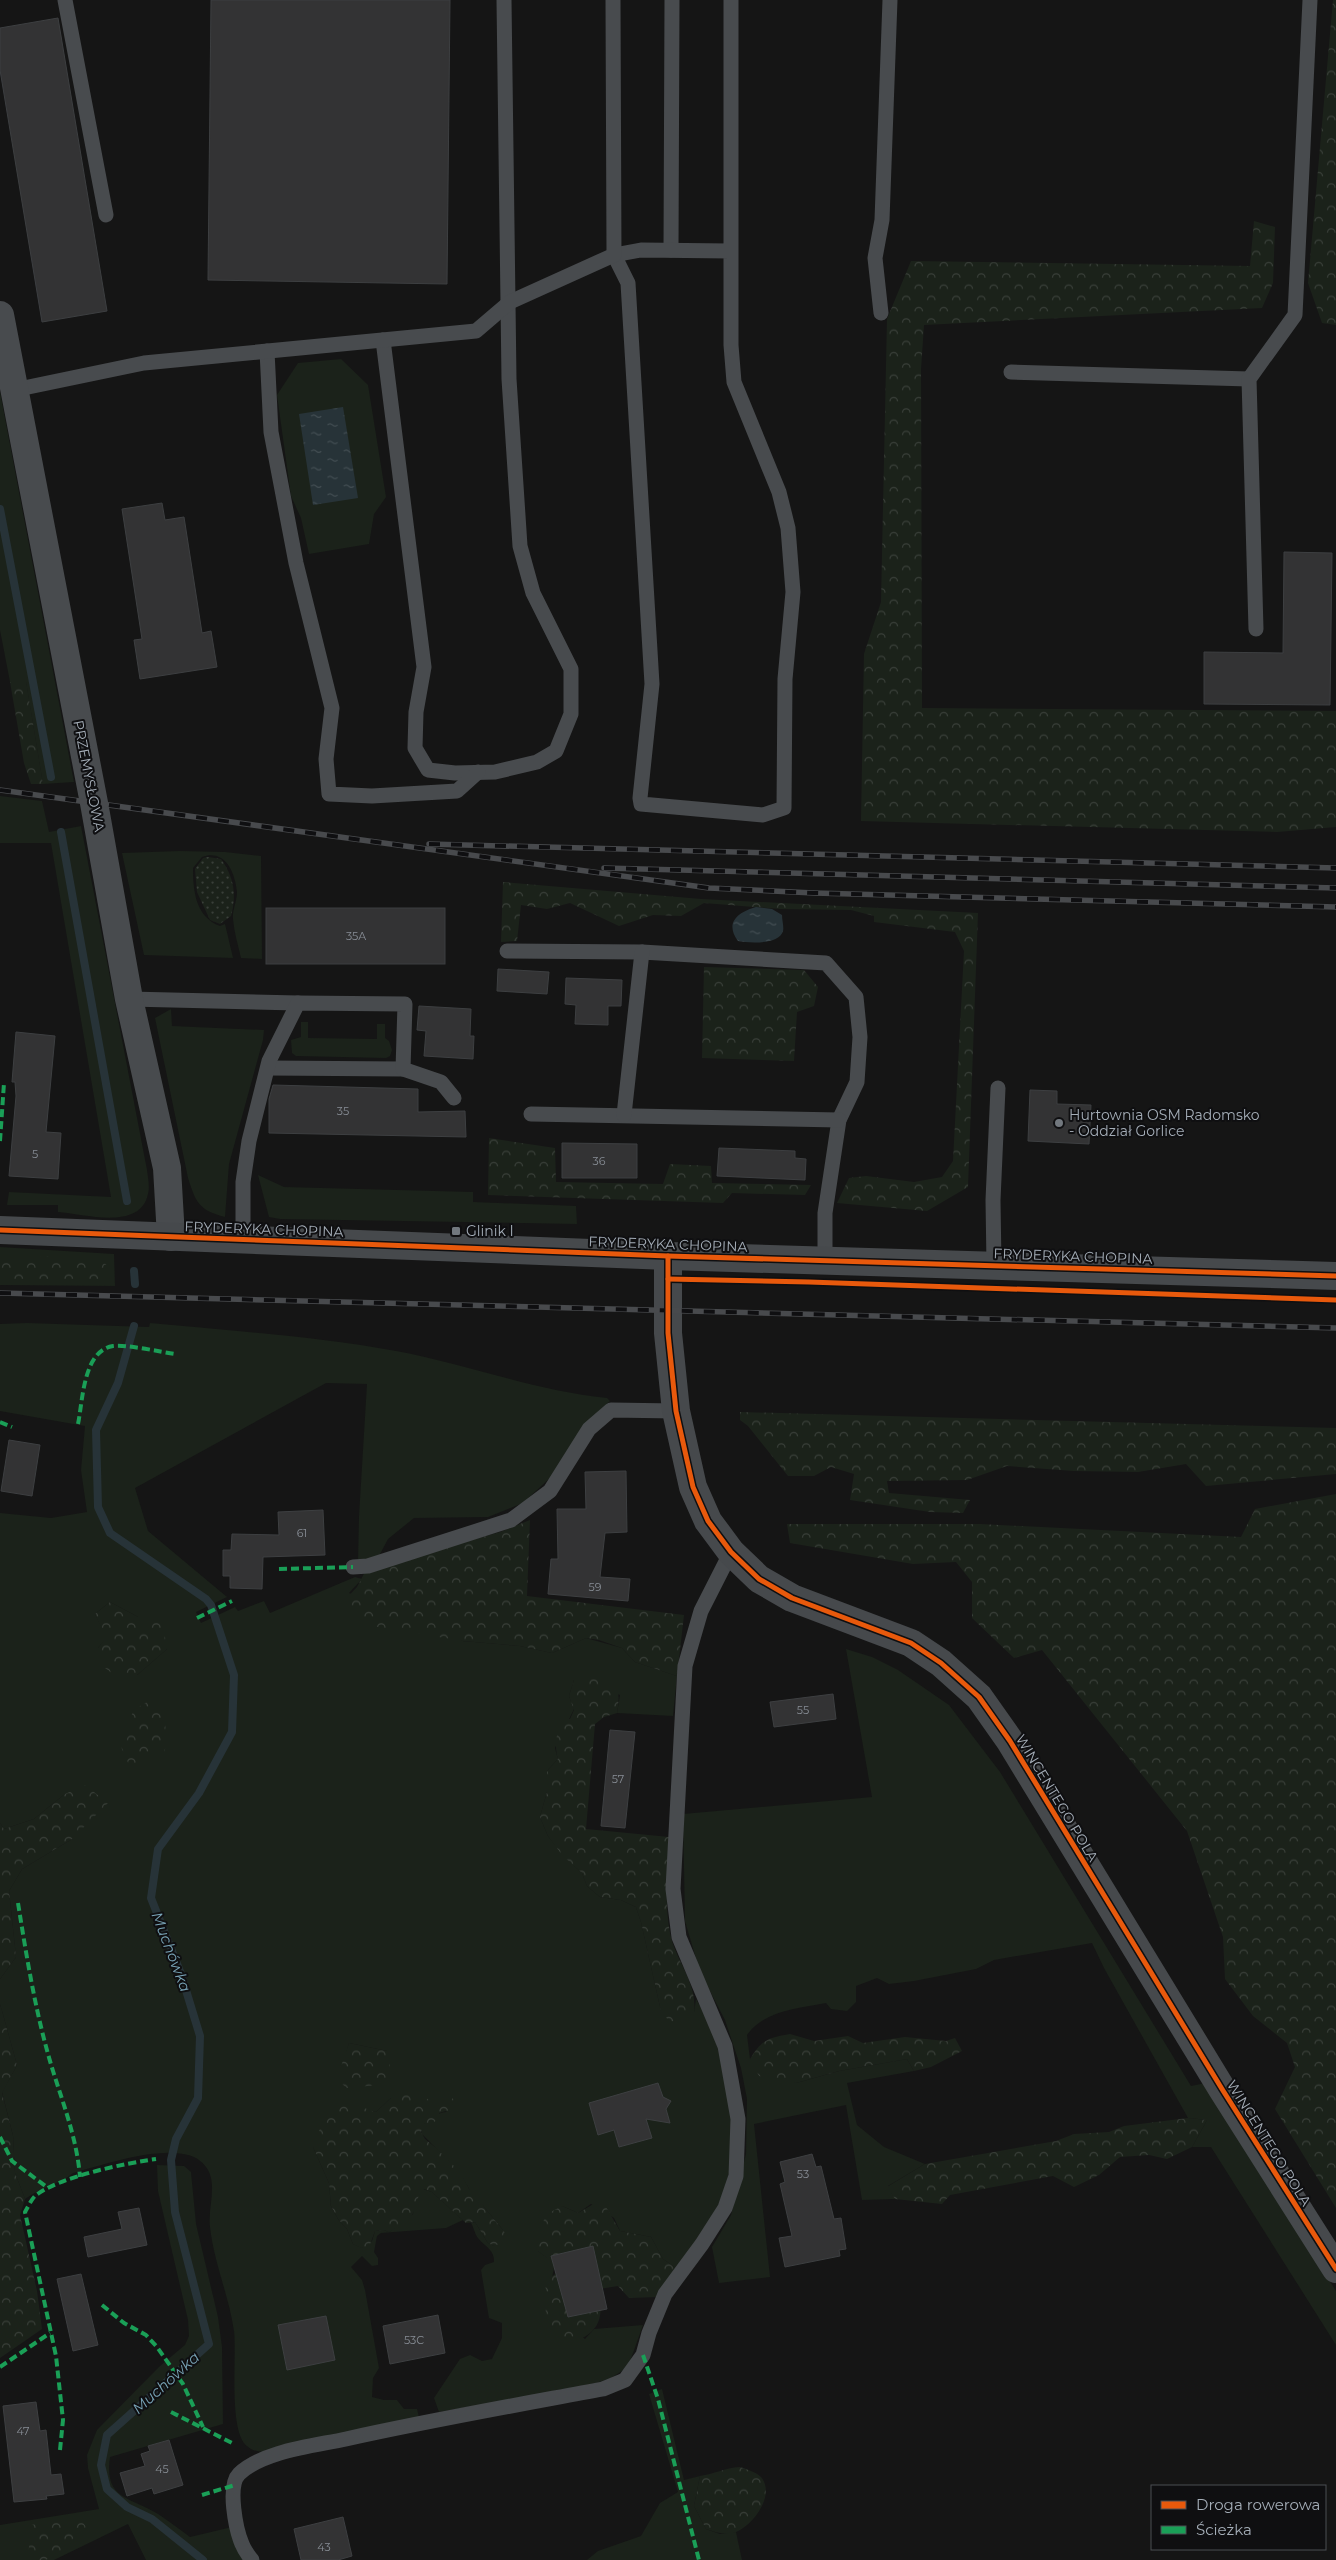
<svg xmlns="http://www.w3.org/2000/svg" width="1336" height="2560" font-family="Montserrat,sans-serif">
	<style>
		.grass { fill: #1b221a; fill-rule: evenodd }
		.forest { fill: url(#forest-crowns) }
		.park { fill: url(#park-dots) }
		.water { fill: url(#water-ripples) }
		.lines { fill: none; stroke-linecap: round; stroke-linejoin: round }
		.stream { stroke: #273338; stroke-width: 8 }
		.building { fill: #333334; stroke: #3d3f41 }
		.lane { stroke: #484b4e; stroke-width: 15 }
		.street { stroke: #484b4e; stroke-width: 28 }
		.secondary { stroke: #46494c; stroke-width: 28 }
		.rail-casing { stroke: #484a4d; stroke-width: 5.5 }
		.rail { stroke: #0f0f11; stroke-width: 4; stroke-dasharray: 11; stroke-linecap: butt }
		.quiet { stroke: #1a9f57; stroke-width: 4; stroke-dasharray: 8 4; stroke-linecap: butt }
		.cycleway-casing { stroke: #0f0f11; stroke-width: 8 }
		.cycleway { stroke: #e8590c; stroke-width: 5 }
		.poi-dot { fill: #72787e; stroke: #0f0f11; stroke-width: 2 }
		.labels { text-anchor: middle; stroke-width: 4; stroke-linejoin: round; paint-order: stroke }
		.number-label { font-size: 11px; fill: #888e96 }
		.street-label { font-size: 14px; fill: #a4adb7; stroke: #0f0f11 }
		.poi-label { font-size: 14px; fill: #a4adb7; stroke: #0f0f11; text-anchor: start }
		.water-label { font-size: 15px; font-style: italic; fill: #78a3b6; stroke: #0f0f11 }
	</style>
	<defs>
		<pattern id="forest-crowns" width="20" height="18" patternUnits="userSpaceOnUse" patternTransform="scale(1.25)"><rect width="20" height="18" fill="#1b221a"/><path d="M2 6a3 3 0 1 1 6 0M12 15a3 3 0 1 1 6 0" fill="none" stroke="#393f39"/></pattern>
		<pattern id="park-dots" width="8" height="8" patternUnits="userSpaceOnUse" patternTransform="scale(1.25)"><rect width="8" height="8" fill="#1b221a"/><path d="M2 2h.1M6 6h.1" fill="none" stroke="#393f39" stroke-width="1.8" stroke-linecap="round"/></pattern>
		<pattern id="water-ripples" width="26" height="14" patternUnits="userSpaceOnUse" patternTransform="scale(1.25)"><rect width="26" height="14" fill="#273338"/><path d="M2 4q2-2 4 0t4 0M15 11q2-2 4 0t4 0" fill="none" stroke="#434e53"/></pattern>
	</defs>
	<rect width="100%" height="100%" fill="#151515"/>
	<g class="grass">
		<polygon points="341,359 368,385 386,497 374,514 369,544 309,554 301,518 291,496 277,395 298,363"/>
		<polygon points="0,392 74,782 43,784 26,682 10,682 0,630"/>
		<path d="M 0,796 L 42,801 L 49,832 L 81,826 L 147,1170 C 148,1178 150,1187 148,1194 C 140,1231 85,1214 58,1212 L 58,1205 L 7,1205 L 9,1192 L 111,1197 L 51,843 L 0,843 Z"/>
		<path d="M 180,851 L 225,852 L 261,856 L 262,959 L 241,958 C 238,945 234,932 233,919 C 232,911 237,901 237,892 C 235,872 225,849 202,857 L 193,868 C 193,892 196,917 220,926 L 225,924 L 233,958 L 144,955 L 122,853 Z"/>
		<path d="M 171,1009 L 172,1026 L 264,1030 L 263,1040 L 229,1164 L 225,1217 C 199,1210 196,1203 188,1178 L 155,1018 Z"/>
		<polygon points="301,1022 308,1022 308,1038 377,1039 377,1024 385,1024 385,1038 389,1041 392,1050 390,1056 386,1058 296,1056 292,1053 291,1040 301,1037"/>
		<polygon points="258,1175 284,1187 473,1192 473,1202 576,1206 577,1224 280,1219 269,1217"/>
		<polygon points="0,1247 114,1254 115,1286 0,1285"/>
		<path d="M 27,1323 L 149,1327 L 150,1323 C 232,1331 315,1336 396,1351 C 467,1364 535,1391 607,1398 L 610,1401 L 583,1426 L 552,1476 L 523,1503 L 488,1517 L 414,1518 L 388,1539 L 379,1556 L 358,1562 L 359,1516 L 367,1384 L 326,1383 L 135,1488 L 148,1531 L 227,1597 L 196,1612 L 201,1623 L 235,1607 L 238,1611 L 264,1601 L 270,1613 L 355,1577 L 362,1579 L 349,1593 L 463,1641 L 520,1646 L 552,1653 L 586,1638 L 622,1648 L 635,1662 L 677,1676 L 673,1716 L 617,1713 L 620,1695 L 574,1680 L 569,1696 L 574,1709 L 555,1748 L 558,1759 L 547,1771 L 547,1792 L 540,1817 L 548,1836 L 564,1856 L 582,1873 L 587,1886 L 600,1897 L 621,1900 L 636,1907 L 641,1922 L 661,2011 L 694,2012 L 696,1999 C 708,2020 721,2042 726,2065 C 735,2108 738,2161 720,2201 C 710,2226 692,2248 677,2269 L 663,2259 L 651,2237 L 620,2231 L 614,2218 L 591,2204 L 578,2213 L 562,2206 L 538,2251 L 555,2263 L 546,2308 L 585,2339 L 594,2329 L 643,2325 L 628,2367 L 611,2378 L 584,2387 L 439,2412 L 434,2398 L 460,2359 L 470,2355 L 482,2361 L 492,2359 L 502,2338 L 502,2323 L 489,2318 L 481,2270 L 485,2265 L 494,2262 C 495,2248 481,2245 476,2235 C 474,2231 473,2226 471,2223 L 475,2222 L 488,2243 L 494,2246 L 503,2230 L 469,2189 L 459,2172 L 422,2134 L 421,2127 C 428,2120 437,2112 447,2112 L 440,2108 L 391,2098 L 376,2112 L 370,2111 L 313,2147 L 329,2183 L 331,2206 L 338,2219 L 347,2229 L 353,2244 L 362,2248 L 372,2241 L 375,2231 L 384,2230 L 389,2232 L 413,2214 L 415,2199 L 423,2189 L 432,2192 L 463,2220 L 446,2228 L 381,2233 L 377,2236 L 374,2252 L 378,2258 L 378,2265 L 372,2266 L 362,2256 L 351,2267 L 362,2280 L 365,2290 L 379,2368 L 373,2378 L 372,2397 L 384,2400 L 397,2400 L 404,2409 L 417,2409 L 419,2417 L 279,2449 C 268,2451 257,2455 247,2446 C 228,2431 237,2356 234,2331 C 229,2296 214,2263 210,2227 C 207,2204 222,2177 199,2160 C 171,2141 104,2165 73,2173 C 61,2184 41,2187 25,2199 L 15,2173 L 13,2136 L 2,2092 L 17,2065 L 0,2004 L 0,1979 L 16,1957 L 9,1891 L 22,1869 L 72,1839 L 65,1794 L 34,1819 L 4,1829 L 0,1823 L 0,1513 L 51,1518 L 87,1512 L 81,1470 L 85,1426 L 0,1411 L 0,1324 ZM 110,1602 L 138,1617 L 167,1649 L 137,1675 L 98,1648 L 107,1638 L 95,1614 ZM 349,2043 L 387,2051 L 346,2088 L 339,2078 Z"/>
		<path d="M 846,1649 L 872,1657 L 898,1670 L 949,1705 L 1000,1772 L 1191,2086 L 1206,2083 L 1336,2291 L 1336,2345 L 1211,2147 L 1192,2147 L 1207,2120 L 1188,2118 L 1104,1968 L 1092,1943 L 994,1960 L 976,1969 L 914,1981 L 889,1984 L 877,1978 L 856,1986 L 856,2002 L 847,2011 L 831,2009 L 826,2003 C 797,2009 765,2010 747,2035 L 750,2059 L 796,2083 L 839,2071 L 907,2059 L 914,2071 L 847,2083 L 857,2125 L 884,2147 L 925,2164 L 888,2186 L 895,2199 L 862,2200 L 846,2105 L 754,2124 L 770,2277 L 719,2283 L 712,2247 L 731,2215 L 746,2154 L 747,2099 L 741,2068 L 725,2020 L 700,1972 L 685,1921 L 683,1814 L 872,1797 Z"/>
		<path d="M 157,2165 L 184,2166 L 191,2172 L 196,2224 L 218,2317 L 222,2347 L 223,2424 L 110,2457 C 104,2500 129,2496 158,2514 C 169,2521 179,2529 190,2537 L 232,2527 L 245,2560 L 146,2560 L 128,2524 L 54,2560 L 0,2560 L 0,2525 L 99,2509 L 88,2468 L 87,2455 L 97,2430 L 160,2366 L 185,2345 L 189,2336 L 188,2320 L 158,2191 Z"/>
		<polygon points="662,2389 684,2480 700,2476 694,2506 706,2529 720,2534 736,2532 742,2560 587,2560 598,2551 641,2536 660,2503 678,2492 649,2394"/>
	</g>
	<g class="forest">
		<polygon points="1333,0 1336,0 1336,325 1322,323 1308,283"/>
		<polygon points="1254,221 1275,227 1273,283 1262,308 924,325 921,369 922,708 1336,711 1336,827 1277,832 861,821 864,654 881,602 887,319 911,261 1250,266"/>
		<polygon points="26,681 43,784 31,784 24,763 10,682"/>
		<polygon points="503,882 701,899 978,913 968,1187 927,1211 837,1203 849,1178 866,1176 914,1182 942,1177 953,1161 964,951 955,932 874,922 874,916 851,910 780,909 704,903 681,916 653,915 619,926 570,903 547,909 521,905 517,941 501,942"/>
		<polygon points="704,967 804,970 818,987 814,1006 797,1012 794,1061 702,1058"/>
		<polygon points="489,1138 555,1148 556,1182 663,1184 670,1164 711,1166 712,1183 811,1185 805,1195 732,1193 723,1203 488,1195"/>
		<polygon points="58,1256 106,1264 109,1275 105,1279 0,1279 0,1259"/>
		<polygon points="740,1412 1336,1428 1336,1474 1206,1486 1186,1464 1138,1472 1074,1471 1007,1466 967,1480 887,1481 889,1493 970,1500 963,1513 930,1512 850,1500 854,1474 831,1467 814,1476 788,1476 748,1426 740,1420"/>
		<polygon points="1336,1494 1336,2208 1275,2109 1295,2067 1287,2043 1253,2016 1225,1979 1223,1937 1187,1831 1042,1650 1014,1658 972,1618 972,1582 956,1562 913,1564 790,1543 787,1524 980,1524 1241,1537 1255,1509"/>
		<polygon points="530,1520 527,1596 684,1615 677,1676 635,1662 622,1648 599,1640 586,1638 552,1653 520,1646 463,1641 372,1626 347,1611 342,1603 357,1587 366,1570 500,1532"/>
		<polygon points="110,1602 138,1617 155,1617 163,1625 167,1649 137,1675 117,1677 101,1665 98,1648 106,1638 95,1614"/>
		<path d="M 583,1677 C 612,1683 623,1679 617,1713 L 604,1717 L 595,1724 L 586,1829 L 669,1837 C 668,1869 664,1902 670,1933 C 675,1960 698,1984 694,2012 L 680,2022 L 669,2021 L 661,2011 L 641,1922 L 636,1907 L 621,1900 L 600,1897 L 587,1886 L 582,1873 L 562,1855 L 548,1836 L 540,1817 L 547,1792 L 547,1771 L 558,1759 C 554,1745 556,1732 563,1719 L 570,1719 L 574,1710 L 569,1696 L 574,1680 Z"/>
		<polygon points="147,1702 164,1716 167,1740 164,1753 129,1765 119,1742 134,1710"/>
		<polygon points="85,1785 108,1803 72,1839 22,1869 9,1891 16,1957 0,1979 0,1823 4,1829 34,1819 65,1794"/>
		<polygon points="0,2004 17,2065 2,2093 13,2136 15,2173 25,2199 20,2215 37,2291 42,2329 0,2358"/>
		<path d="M 790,2034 L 814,2041 L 848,2036 L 863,2043 L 905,2037 L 946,2041 L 955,2038 L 962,2051 L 931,2067 L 914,2071 L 907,2059 L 839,2071 L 796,2083 L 759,2076 L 750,2059 C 762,2040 767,2038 790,2034 Z"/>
		<polygon points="349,2043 387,2051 390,2064 389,2074 379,2085 346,2088 337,2078"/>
		<path d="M 416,2091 L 439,2107 L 442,2096 L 450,2096 L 454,2100 L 453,2109 L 439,2113 L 439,2118 L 433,2123 L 425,2123 L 421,2132 L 425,2139 L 436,2148 L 460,2172 L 469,2189 L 477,2193 L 484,2207 L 503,2230 L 507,2236 L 506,2241 L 494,2246 L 488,2243 L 475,2222 L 466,2223 L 432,2192 L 424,2189 C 414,2200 418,2205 412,2215 C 407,2223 397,2227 389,2232 L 384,2230 L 375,2231 L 369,2247 L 361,2248 L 353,2244 L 347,2229 L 338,2219 L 331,2206 L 329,2183 L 313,2147 C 318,2131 329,2104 350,2103 C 358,2103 368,2111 376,2112 L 391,2098 Z"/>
		<polygon points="1188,2118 1207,2120 1192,2147 1167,2159 1149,2155 1120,2157 1099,2175 1074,2187 1053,2176 950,2195 942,2204 895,2199 887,2187 925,2164 1056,2141 1074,2134 1109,2132 1124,2126"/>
		<path d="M 597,2202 L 606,2207 L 620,2231 L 651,2237 L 663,2259 L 677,2269 L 657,2297 L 629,2298 L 618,2286 L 599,2289 C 604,2321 599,2334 567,2344 C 535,2326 550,2313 545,2282 L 555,2274 L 555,2264 L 538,2251 L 535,2238 L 547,2214 L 562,2206 L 578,2213 Z"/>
		<path d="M 740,2467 C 746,2469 756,2472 761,2477 C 776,2495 753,2525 736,2532 C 726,2536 715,2532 706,2529 L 694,2506 L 700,2476 C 714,2474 725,2468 740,2467 Z"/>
		<polygon points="80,2517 86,2527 62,2550 46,2560 30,2560 28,2558 31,2525"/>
	</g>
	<path class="park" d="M 208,857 L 221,859 C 234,877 237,895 231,916 L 220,924 L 210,920 L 197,892 L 195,869 L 203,858 Z"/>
	<g class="water">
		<polygon points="343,407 358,498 313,505 299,414"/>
		<path d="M 756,907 L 772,909 L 782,915 C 782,920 784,927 783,931 C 779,945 749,943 738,941 C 724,922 739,912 756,907 Z"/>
	</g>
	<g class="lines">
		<g class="stream">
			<polyline points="0,509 51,777"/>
			<polyline points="61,832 127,1201"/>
			<polyline points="134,1271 135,1284"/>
			<polyline points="134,1326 118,1383 96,1430 98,1507 110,1533 206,1599 211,1605 234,1675 232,1732 199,1793 158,1849 151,1898 181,1974 200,2036 198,2098 176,2139 171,2160 175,2212 209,2344 107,2435 101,2465 107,2489 127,2507 152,2519 203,2560"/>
		</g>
	</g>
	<g class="building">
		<polygon points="211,0 450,0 447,284 208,280"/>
		<polygon points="58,18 107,311 42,322 0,70 0,28"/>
		<polygon points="162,503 165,520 184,517 202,633 211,631 217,667 140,679 134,640 142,639 122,509"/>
		<polygon points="1284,552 1332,553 1330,705 1204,704 1204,652 1283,653"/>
		<rect x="266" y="908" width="179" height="56"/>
		<polygon points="498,969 549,972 547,994 497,991"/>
		<polygon points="566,978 622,980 621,1006 608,1006 608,1025 575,1024 576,1005 565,1004"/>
		<polygon points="419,1006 471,1009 470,1036 474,1036 473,1059 424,1056 426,1031 417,1030"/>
		<polygon points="16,1032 55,1036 46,1132 61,1133 58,1179 9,1176 16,1096 15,1082 12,1082"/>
		<polygon points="273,1085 418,1089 418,1112 465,1111 466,1137 269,1133 269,1099"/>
		<polygon points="1030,1090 1057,1091 1057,1104 1091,1105 1089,1144 1028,1141"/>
		<polygon points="562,1143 637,1144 637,1178 562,1178"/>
		<polygon points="719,1148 795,1151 795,1158 806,1159 805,1180 717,1176"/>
		<polygon points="9,1440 40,1445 32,1496 1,1491"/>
		<polygon points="626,1471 627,1532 605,1533 600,1577 630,1579 628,1601 548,1594 551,1559 558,1559 557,1509 586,1509 585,1472"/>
		<polygon points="323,1510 325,1555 263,1557 262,1589 230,1588 230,1576 223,1576 223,1550 231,1550 232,1534 279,1535 278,1512"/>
		<polygon points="833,1694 836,1719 774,1727 770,1702"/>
		<polygon points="610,1730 635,1732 625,1828 601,1826"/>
		<polygon points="658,2083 663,2097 671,2101 666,2109 670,2123 646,2119 652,2138 619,2147 614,2130 598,2135 589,2103"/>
		<polygon points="812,2154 816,2167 821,2166 834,2219 841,2218 846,2249 839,2250 840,2256 785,2267 779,2238 792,2236 780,2184 785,2182 780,2162"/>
		<polygon points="139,2208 147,2245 88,2257 84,2237 122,2229 118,2212"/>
		<polygon points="593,2246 607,2309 568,2317 551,2256"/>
		<polygon points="81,2274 98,2345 73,2351 57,2279"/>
		<polygon points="438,2315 445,2353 390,2364 383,2326"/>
		<polygon points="326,2316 335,2360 287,2370 278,2325"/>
		<polygon points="36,2402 40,2431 46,2430 51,2475 61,2474 64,2494 46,2496 47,2499 14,2502 3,2406"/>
		<polygon points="169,2440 183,2485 154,2494 152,2488 127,2496 120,2473 145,2466 141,2454 150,2451 148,2446"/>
		<polygon points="343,2517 352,2556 338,2560 301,2560 294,2529"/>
	</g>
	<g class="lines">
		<g class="lane">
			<polyline points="65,0 106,215"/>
			<polyline points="671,250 672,0"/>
			<polyline points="730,251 641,250 614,255 628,283 652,684 640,798 641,804 763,815 784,808 785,679 793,592 788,528 779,492 734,382 731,345 731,0"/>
			<polyline points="881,313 875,258 882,220 890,0"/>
			<polyline points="383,340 424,667 416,712 415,748 428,770 455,773 495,772 537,762 556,751 571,714 571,669 533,593 520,546 509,379 504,0"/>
			<polyline points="267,351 271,432 296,563 332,708 326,759 329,794 372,796 457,791 478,772"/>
			<polyline points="1011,372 1249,379"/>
			<polyline points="14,390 144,363 476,331 510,302 614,255 613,0"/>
			<polyline points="1256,629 1249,379 1295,315 1310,0"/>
			<polyline points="507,951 642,952 826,963 856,997 860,1037 857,1082 839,1120 825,1213 825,1259"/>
			<polyline points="129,999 298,1003"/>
			<polyline points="268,1068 403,1069"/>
			<polyline points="531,1114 839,1120"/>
			<polyline points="624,1115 642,952"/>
			<polyline points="243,1238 243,1182 249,1141 269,1061 298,1003 405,1004 403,1069 441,1082 454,1098"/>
			<polyline points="994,1265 993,1200 998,1088"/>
			<polyline points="353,1567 368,1566 511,1520 550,1491 589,1429 611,1410 676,1411"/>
			<path d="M 252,2560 C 248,2555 244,2549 242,2544 C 236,2530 227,2486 239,2474 C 263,2451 314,2446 346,2439 C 431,2420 517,2405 603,2389 L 625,2380 L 643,2355 L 649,2333 L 665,2294 L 702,2244 L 725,2208 L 736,2176 L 738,2119 L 725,2046 L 679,1937 L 673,1889 L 685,1666 L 701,1611 L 731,1552"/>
		</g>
		<polyline class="street" points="0,315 94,803 129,999 167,1168 171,1237"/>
		<g class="secondary">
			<polyline points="0,1230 668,1256 1336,1276"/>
			<polyline points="668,1256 668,1333 676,1411 693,1487 708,1521 731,1552 759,1579 792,1598 911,1643 941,1663 979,1697 1010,1741 1222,2089 1336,2269"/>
		</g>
		<g class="rail-casing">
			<g id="rail">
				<polyline points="0,790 709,888 814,893 1336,907"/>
				<polyline points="429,844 1336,868"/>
				<polyline points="604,868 1336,888"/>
				<polyline points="0,1293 1336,1328"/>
			</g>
		</g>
		<use href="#rail" class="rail"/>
		<g class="quiet">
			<polyline points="0,1141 4,1083"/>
			<polyline points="0,1422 12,1427"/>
			<path d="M 78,1424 C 83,1400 83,1351 113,1346 C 125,1344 161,1352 175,1354"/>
			<polyline points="279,1569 353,1567"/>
			<polyline points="197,1618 232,1601"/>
			<path d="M 18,1903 C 27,1959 36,2016 53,2071 C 64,2106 77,2140 80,2177"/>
			<polyline points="0,2137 12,2161 48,2188"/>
			<polyline points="102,2305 124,2323 146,2335 157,2347 183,2384 203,2427"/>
			<polyline points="643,2355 658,2399 699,2560"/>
			<polyline points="0,2367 50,2333"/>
			<polyline points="171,2412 232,2443"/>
			<path d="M 60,2450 L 63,2420 L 56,2356 L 25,2212 C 28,2207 31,2200 35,2196 C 58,2177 126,2163 156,2159"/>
			<polyline points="202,2495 235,2485"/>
		</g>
		<g class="cycleway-casing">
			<g id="cycleway">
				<polyline points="0,1230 668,1256 1336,1276"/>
				<polyline points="668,1256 668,1333 676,1411 693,1487 708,1521 731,1552 759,1579 792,1598 911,1643 941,1663 979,1697 1010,1741 1222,2089 1336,2269"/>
				<polyline points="668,1279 809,1282 1336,1300"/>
			</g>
		</g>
		<use href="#cycleway" class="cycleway"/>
	</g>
	<g class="poi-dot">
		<circle cx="1059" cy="1123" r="5"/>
		<rect x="451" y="1226" width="10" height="10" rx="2.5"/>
	</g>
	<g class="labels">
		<g class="number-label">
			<text x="356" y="940">35A</text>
			<text x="343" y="1115">35</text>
			<text x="35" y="1158">5</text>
			<text x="599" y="1165">36</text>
			<text x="302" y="1537">61</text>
			<text x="595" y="1591">59</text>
			<text x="803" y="1714">55</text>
			<text x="618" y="1783">57</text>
			<text x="803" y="2178">53</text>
			<text x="414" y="2344">53C</text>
			<text x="23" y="2435">47</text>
			<text x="162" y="2473">45</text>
			<text x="324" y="2551">43</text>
		</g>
		<g class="street-label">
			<text transform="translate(89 776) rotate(79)" y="5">PRZEMYSŁOWA</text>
			<text transform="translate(264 1229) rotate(2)" y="5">FRYDERYKA CHOPINA</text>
			<text transform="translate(668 1244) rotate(2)" y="5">FRYDERYKA CHOPINA</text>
			<text transform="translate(1073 1256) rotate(2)" y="5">FRYDERYKA CHOPINA</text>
			<text transform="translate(1057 1798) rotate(59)" y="5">WINCENTEGO POLA</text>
			<text transform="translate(1269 2143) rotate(58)" y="5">WINCENTEGO POLA</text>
		</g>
		<g class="poi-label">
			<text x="1069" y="1120">Hurtownia OSM Radomsko<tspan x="1069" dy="16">- Oddział Gorlice</tspan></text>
			<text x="466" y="1236">Glinik I</text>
		</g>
		<g class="water-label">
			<text transform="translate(171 1952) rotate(69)" y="5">Muchówka</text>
			<text transform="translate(166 2383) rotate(-42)" y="5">Muchówka</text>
		</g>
	</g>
	<rect x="1151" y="2485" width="175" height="65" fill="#0f0f11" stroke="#4b4e53"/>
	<rect x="1161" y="2501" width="25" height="8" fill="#e8590c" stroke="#4b4e53"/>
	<text x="1196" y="2510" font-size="15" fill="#a4adb7">Droga rowerowa</text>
	<rect x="1161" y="2526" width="25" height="8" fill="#1a9f57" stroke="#4b4e53"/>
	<text x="1196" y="2535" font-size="15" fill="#a4adb7">Ścieżka</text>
</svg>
